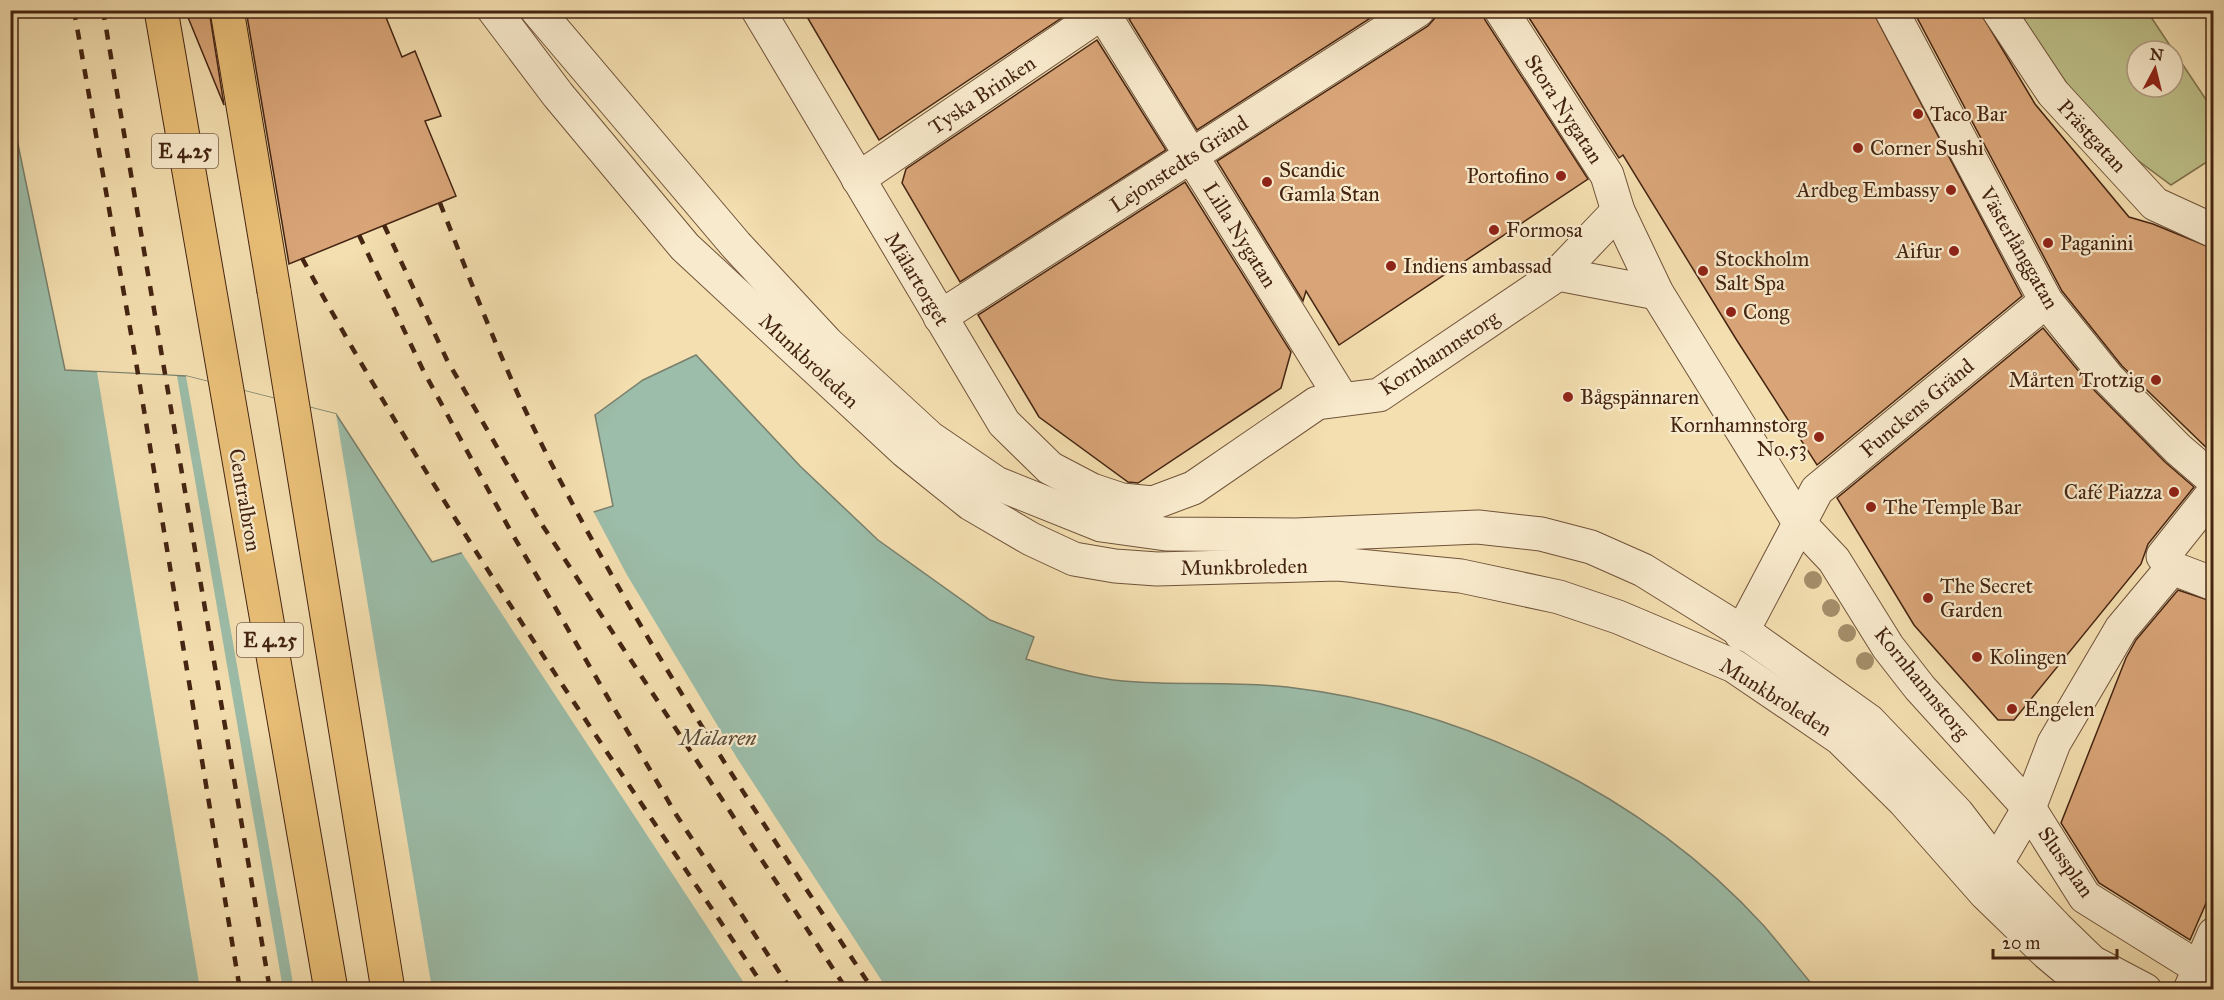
<svg xmlns="http://www.w3.org/2000/svg" width="2224" height="1000" font-family="'IM FELL Great Primer',serif">
	<style>
		.green { fill: #bec18a; stroke: #81724e; stroke-width: 1.5; fill-rule: evenodd }
		.water { fill: #9cbda9; stroke: #79806d; stroke-width: 1.5 }
		.pier { fill: #f4dfb0 }
		.building { fill: #d9a578; stroke: #442412; stroke-width: 1.5 }
		.lines { fill: none; stroke-linecap: round; stroke-linejoin: round }
		.minor-casing { stroke: #70533a; stroke-width: 35 }
		.highway-casing { stroke: #442412; stroke-width: 35 }
		.minor { stroke: #f8eacc; stroke-width: 33 }
		.highway { stroke: #eac078; stroke-width: 33 }
		.rail { stroke: #442412; stroke-width: 4.5; stroke-dasharray: 10 10; stroke-linecap: butt }
		.highway-bridge-casing { stroke: #442412; stroke-width: 35; stroke-linecap: butt }
		.highway-bridge { stroke: #eac078; stroke-width: 33 }
		.tree { fill: #a48e6a }
		.poi-dot { fill: #8f2418; stroke: #f8eacc; stroke-width: 2 }
		.labels { text-anchor: middle; stroke-width: 4.5; stroke-linejoin: round; paint-order: stroke }
		.shield { fill: #f8eacc; stroke: #7a5f4a; stroke-width: 1.5 }
		.shield-label { font-size: 20px; font-weight: bold; fill: #442412 }
		.street-label { font-size: 21px; fill: #442412; stroke: #f8eacc }
		.poi-label { font-size: 21px; fill: #442412; stroke: #f8eacc; text-anchor: start }
		.water-label { font-size: 22px; font-style: italic; fill: #5a4a38; stroke: #f8eacc }
	</style>
	<rect width="100%" height="100%" fill="#f4dfb0"/>
	<filter id="stains"><feTurbulence type="fractalNoise" baseFrequency=".00333" numOctaves="4"/><feColorMatrix values="0 0 0 0 .2 0 0 0 0 .09 0 0 0 0 .02 0 0 0 .5 -.17"/></filter>
	<radialGradient id="worn" r=".72"><stop offset=".6" stop-color="#630" stop-opacity="0"/><stop offset="1" stop-color="#630" stop-opacity=".3"/></radialGradient>
	<path class="green" d="M 2014,11 L 2147,11 L 2213,110 L 2213,158 L 2171,185 L 2113,142 L 2048,61 ZM 2137,51 L 2173,51 L 2173,87 L 2137,87 Z"/>
	<path class="water" d="M 10,106 L 65,370 L 186,376 L 336,414 L 432,562 L 613,506 L 595,415 L 643,380 L 696,355 L 800,466 L 878,540 L 990,620 L 1034,637 L 1026,659 C 1058,669 1090,678 1123,681 C 1178,686 1232,681 1287,687 C 1464,708 1643,793 1764,926 C 1782,947 1799,969 1816,989 L 11,989 Z"/>
	<g class="pier">
		<polygon points="97,372 177,376 283,989 200,989"/>
		<polygon points="186,376 336,414 432,989 294,989"/>
		<polygon points="592,509 627,575 737,758 887,989 748,989 460,550"/>
	</g>
	<g class="building">
		<polygon points="185,10 209,10 224,105"/>
		<polygon points="246,10 383,10 402,57 415,51 441,116 425,121 456,196 289,264"/>
		<polygon points="803,10 1067,10 1069,13 879,140"/>
		<polygon points="1143,10 1383,10 1197,130 1129,19"/>
		<polygon points="1437,10 1482,10 1485,20 1588,179 1339,345 1306,291 1303,301 1217,161 1428,26 1434,19"/>
		<polygon points="1524,10 1872,10 2022,296 1817,465 1736,339 1623,155 1619,158"/>
		<polygon points="1913,10 1979,10 2035,104 2129,217 2153,224 2214,249 2214,455 2122,366 2062,291"/>
		<polygon points="1097,40 1166,150 960,282 902,183 906,169"/>
		<polygon points="1185,182 1291,352 1281,388 1138,483 1128,482 1039,417 978,315"/>
		<polygon points="2043,328 2095,391 2165,462 2194,487 2148,544 2141,564 2014,720 1998,720 1914,625 1837,498"/>
		<polygon points="2178,590 2214,602 2214,885 2190,940 2099,883 2061,823 2126,658 2136,640"/>
	</g>
	<g class="lines">
		<g class="minor-casing">
			<g id="minor">
				<polyline points="494,10 558,95 685,247 905,451 971,504 1031,539 1074,559 1115,566 1157,569 1338,564 1461,576 1559,597 1618,617 1734,666 1840,738 1904,801 1986,894 2047,953 2079,980 2096,990"/>
				<polyline points="537,10 736,245 827,343 930,438 996,483 1101,525 1166,534 1296,535 1478,527 1541,534 1591,547 1643,570 1754,639 1869,721 1957,813 1996,864 2056,927 2092,962 2145,990"/>
				<polyline points="758,10 1004,423 1050,468 1092,490 1122,500 1153,503 1193,488 1317,403 1379,395 1558,274 1618,211"/>
				<polyline points="1101,10 1342,399"/>
				<polyline points="1501,10 1607,175 1618,211 1657,293 1800,524 1834,560 1888,647 1920,688 2029,808 2085,897 2199,968"/>
				<polyline points="1891,10 2046,301 2108,378 2178,449 2214,480"/>
				<polyline points="1998,10 2053,93 2155,204 2214,231"/>
				<polyline points="858,179 1106,10"/>
				<polyline points="1558,274 1657,293"/>
				<polyline points="940,317 1418,10"/>
				<polyline points="2214,492 2163,556 2172,568 2214,584"/>
				<polyline points="1741,634 1817,490 2046,301"/>
				<polyline points="1996,864 2029,808 2054,743 2121,629 2172,568"/>
				<polyline points="2190,990 2214,934"/>
			</g>
		</g>
		<g class="highway-casing">
			<g id="highway">
				<polyline points="161,10 331,990"/>
				<polyline points="274,291 388,990"/>
			</g>
		</g>
		<use href="#minor" class="minor"/>
		<use href="#highway" class="highway"/>
		<g class="rail">
			<polyline points="74,10 136,362 240,990"/>
			<polyline points="103,10 270,990"/>
			<path d="M 440,203 C 473,287 505,372 546,453 C 641,640 757,815 873,990"/>
			<polyline points="384,225 447,360 539,520 847,990"/>
			<polyline points="359,235 423,370 510,530 677,816 791,990"/>
			<path d="M 302,258 C 440,512 606,749 766,990"/>
		</g>
		<g class="highway-bridge-casing">
			<polyline id="highway-bridge" points="227,10 274,291"/>
		</g>
		<use href="#highway-bridge" class="highway-bridge"/>
	</g>
	<g class="tree">
		<circle cx="1813" cy="580" r="9"/>
		<circle cx="1831" cy="608" r="9"/>
		<circle cx="1847" cy="633" r="9"/>
		<circle cx="1865" cy="661" r="9"/>
	</g>
	<g class="poi-dot">
		<circle cx="1918" cy="114" r="6"/>
		<circle cx="1858" cy="148" r="6"/>
		<circle cx="1561" cy="176" r="6"/>
		<circle cx="1267" cy="182" r="6"/>
		<circle cx="1951" cy="190" r="6"/>
		<circle cx="1494" cy="230" r="6"/>
		<circle cx="2048" cy="243" r="6"/>
		<circle cx="1954" cy="251" r="6"/>
		<circle cx="1391" cy="266" r="6"/>
		<circle cx="1703" cy="271" r="6"/>
		<circle cx="1731" cy="312" r="6"/>
		<circle cx="2156" cy="380" r="6"/>
		<circle cx="1568" cy="397" r="6"/>
		<circle cx="1819" cy="437" r="6"/>
		<circle cx="2174" cy="492" r="6"/>
		<circle cx="1871" cy="507" r="6"/>
		<circle cx="1928" cy="598" r="6"/>
		<circle cx="1977" cy="657" r="6"/>
		<circle cx="2012" cy="709" r="6"/>
	</g>
	<g class="labels">
		<g class="shield">
			<rect x="152" y="134" width="66" height="34" rx="4.5"/>
			<rect x="237" y="623" width="66" height="34" rx="4.5"/>
		</g>
		<g class="shield-label">
			<text x="185" y="158">E 4.25</text>
			<text x="270" y="647">E 4.25</text>
		</g>
		<g class="street-label">
			<text transform="translate(982 95) rotate(-34)" y="7">Tyska Brinken</text>
			<text transform="translate(1564 109) rotate(57)" y="7">Stora Nygatan</text>
			<text transform="translate(2092 136) rotate(47)" y="7">Prästgatan</text>
			<text transform="translate(1179 164) rotate(-33)" y="7">Lejonstedts Gränd</text>
			<text transform="translate(1240 235) rotate(58)" y="7">Lilla Nygatan</text>
			<text transform="translate(2019 248) rotate(60)" y="7">Västerlånggatan</text>
			<text transform="translate(917 279) rotate(59)" y="7">Mälartorget</text>
			<text transform="translate(1439 353) rotate(-33)" y="7">Kornhamnstorg</text>
			<text transform="translate(809 361) rotate(43)" y="7">Munkbroleden</text>
			<text transform="translate(1917 408) rotate(-40)" y="7">Funckens Gränd</text>
			<text transform="translate(245 500) rotate(80)" y="7">Centralbron</text>
			<text transform="translate(1244 567) rotate(-1)" y="7">Munkbroleden</text>
			<text transform="translate(1922 683) rotate(51)" y="7">Kornhamnstorg</text>
			<text transform="translate(1776 697) rotate(32)" y="7">Munkbroleden</text>
			<text transform="translate(2066 862) rotate(55)" y="7">Slussplan</text>
		</g>
		<g class="poi-label">
			<text x="1930" y="121">Taco Bar</text>
			<text x="1870" y="155">Corner Sushi</text>
			<text x="1279" y="177">Scandic<tspan x="1279" dy="24">Gamla Stan</tspan></text>
			<text x="1549" y="183" text-anchor="end">Portofino</text>
			<text x="1939" y="197" text-anchor="end">Ardbeg Embassy</text>
			<text x="1506" y="237">Formosa</text>
			<text x="2060" y="250">Paganini</text>
			<text x="1942" y="258" text-anchor="end">Aifur</text>
			<text x="1715" y="266">Stockholm<tspan x="1715" dy="24">Salt Spa</tspan></text>
			<text x="1403" y="273">Indiens ambassad</text>
			<text x="1743" y="319">Cong</text>
			<text x="2144" y="387" text-anchor="end">Mårten Trotzig</text>
			<text x="1580" y="404">Bågspännaren</text>
			<text x="1807" y="432" text-anchor="end">Kornhamnstorg<tspan x="1807" dy="24">No.53</tspan></text>
			<text x="2162" y="499" text-anchor="end">Café Piazza</text>
			<text x="1883" y="514">The Temple Bar</text>
			<text x="1940" y="593">The Secret<tspan x="1940" dy="24">Garden</tspan></text>
			<text x="1989" y="664">Kolingen</text>
			<text x="2024" y="716">Engelen</text>
		</g>
		<g class="water-label">
			<text x="718" y="745">Mälaren</text>
		</g>
	</g>
	<rect width="2224" height="1000" fill="none" stroke="#f4dfb0" stroke-width="36"/>
	<rect x="12" y="12" width="2200" height="976" fill="none" stroke="#442412" stroke-width="3"/>
	<rect x="18" y="18" width="2188" height="964" fill="none" stroke="#442412" stroke-width="1.5"/>
	<g transform="translate(2155 69) rotate(7)"><circle r="28" fill="#f8eacc" stroke="#b09b82" stroke-width="1.5"/>
	<path d="M0-4.5L10 22L0 15L-10 22Z" fill="#8f2418"/>
	<text y="-9" font-size="16" font-weight="bold" text-anchor="middle" fill="#442412">N</text>
	</g>
	<path d="M1993 949v9h124v-9" fill="none" stroke="#442412" stroke-width="3"/>
	<text x="2002" y="949" font-size="18" fill="#442412" stroke="#f8eacc" stroke-width="4.5" paint-order="stroke">20 m</text>
	<rect width="100%" height="100%" filter="url(#stains)"/>
	<rect width="100%" height="100%" fill="url(#worn)"/>
</svg>
